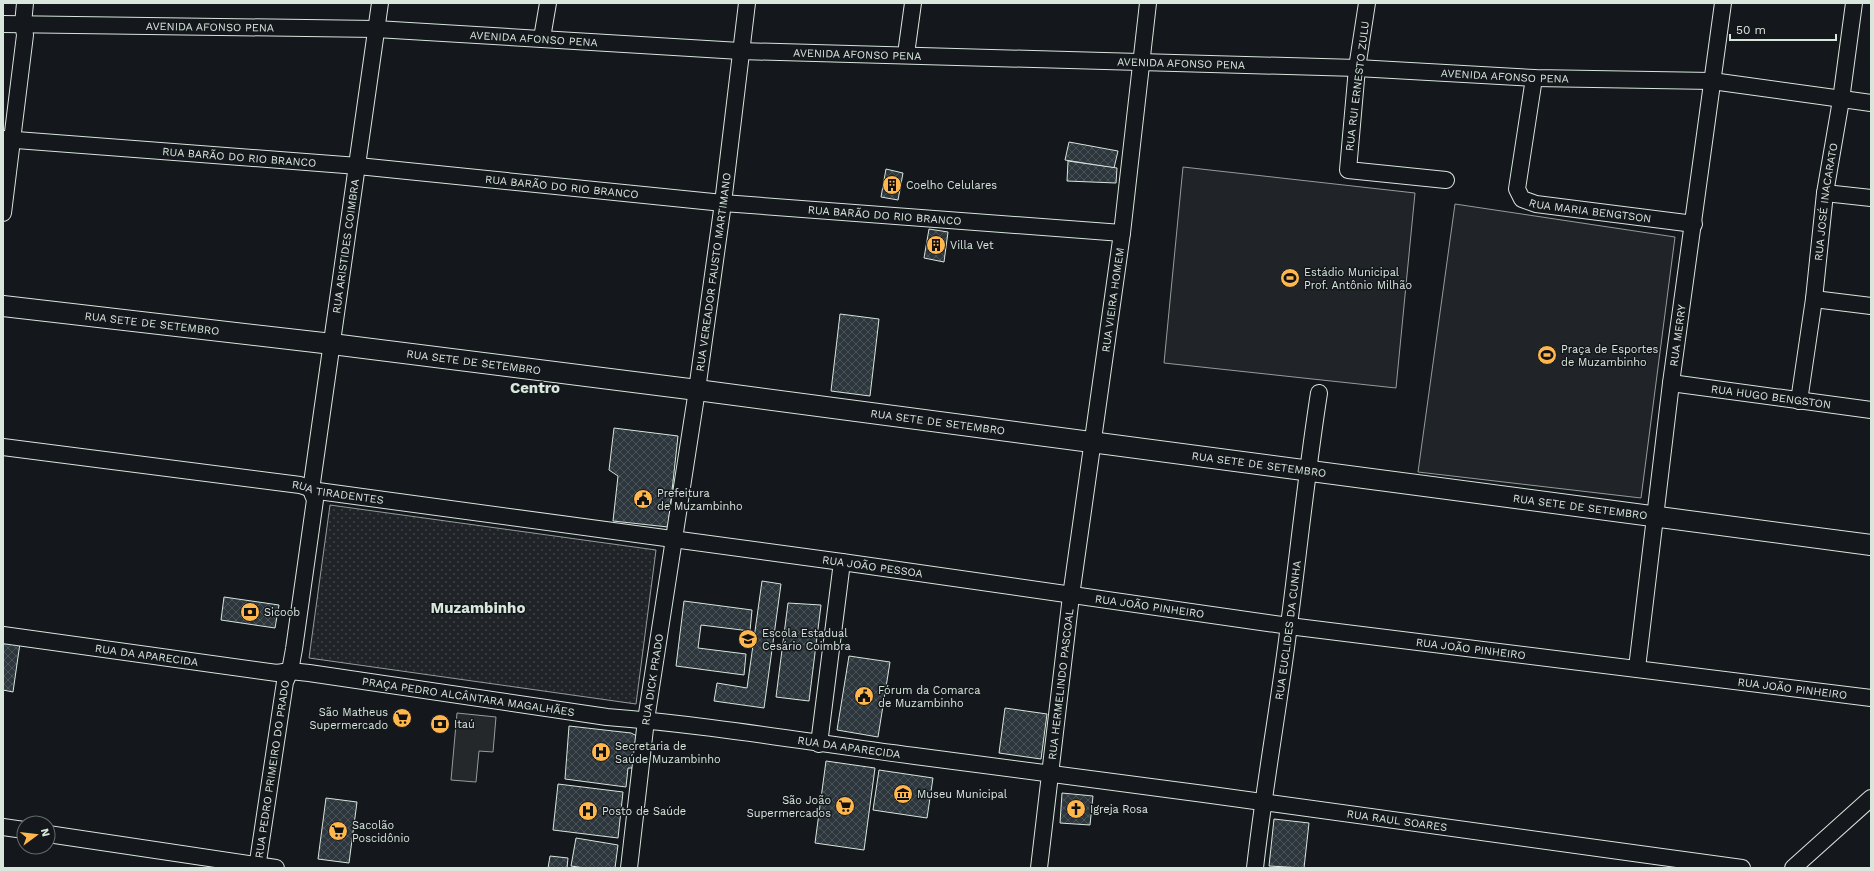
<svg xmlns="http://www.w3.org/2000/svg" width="1874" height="871" font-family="'Work Sans',sans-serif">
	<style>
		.green { fill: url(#green-dots); stroke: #939e99 }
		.pitch { fill: #202428; stroke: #939e99 }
		.parking { fill: #24282b; stroke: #939e99 }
		.building { fill: url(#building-cross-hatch); stroke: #d8e6dc }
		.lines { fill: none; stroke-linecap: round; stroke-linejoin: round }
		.minor-casing { stroke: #d8e6dc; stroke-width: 18 }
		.major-casing { stroke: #d8e6dc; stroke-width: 22 }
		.minor { stroke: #14181c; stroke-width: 16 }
		.major { stroke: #14181c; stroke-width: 20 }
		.labels { text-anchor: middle; stroke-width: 3; stroke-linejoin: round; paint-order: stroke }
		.street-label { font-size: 11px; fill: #d8e6dc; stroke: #14181c }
		.poi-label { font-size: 11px; fill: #d8e6dc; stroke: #14181c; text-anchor: start }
		.district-label { font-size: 15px; font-weight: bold; fill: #d8e6dc; stroke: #14181c }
	</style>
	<defs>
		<pattern id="green-dots" width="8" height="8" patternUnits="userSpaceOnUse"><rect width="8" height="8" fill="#202428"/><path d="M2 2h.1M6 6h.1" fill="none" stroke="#404447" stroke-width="1.8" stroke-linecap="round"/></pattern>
		<pattern id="building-cross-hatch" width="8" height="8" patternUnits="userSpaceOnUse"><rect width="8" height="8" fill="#2c363c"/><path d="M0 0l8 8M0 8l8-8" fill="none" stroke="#4a5358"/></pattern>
	</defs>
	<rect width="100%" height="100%" fill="#14181c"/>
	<polygon class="green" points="330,505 656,550 636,704 309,658"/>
	<g class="pitch">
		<polygon points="1183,167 1415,193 1396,388 1164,363"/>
		<polygon points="1455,204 1675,237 1641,498 1418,472"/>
	</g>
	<polygon class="parking" points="457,713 496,717 493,752 479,751 476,782 451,780"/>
	<g class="building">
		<polygon points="1069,142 1118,151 1114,168 1065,160"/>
		<polygon points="1068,161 1117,168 1116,183 1067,181"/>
		<polygon points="886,169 903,173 898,200 881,197"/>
		<polygon points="929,229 948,232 944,262 924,258"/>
		<polygon points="840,314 879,319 870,396 831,391"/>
		<polygon points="614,428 678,436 668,527 613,521 618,476 609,470"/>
		<polygon points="762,581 781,584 764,708 714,701 717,683 747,688"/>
		<polygon points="224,597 279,605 275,628 221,620"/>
		<polygon points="684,601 752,610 750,631 701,625 698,648 746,654 744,675 676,666"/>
		<polygon points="788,603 821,605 809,701 776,697"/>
		<polygon points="3,640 20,643 13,692 3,690"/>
		<polygon points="849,656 890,662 878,737 837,730"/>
		<polygon points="1005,708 1047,714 1041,759 999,753"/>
		<polygon points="569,726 631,733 637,736 633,768 628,768 626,787 565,779"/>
		<polygon points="826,761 875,768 864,850 815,843"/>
		<polygon points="879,770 933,778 927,818 873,810"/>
		<polygon points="558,784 623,792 618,838 553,830"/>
		<polygon points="1062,793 1093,796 1090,825 1060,823"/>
		<polygon points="326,798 357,802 349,863 318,859"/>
		<polygon points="1274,819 1309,823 1304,868 1269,866"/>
		<polygon points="576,838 618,845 615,868 585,868 571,866"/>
		<polygon points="550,856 568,858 567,868 548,868"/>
	</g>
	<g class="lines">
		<g class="minor-casing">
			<g id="minor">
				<polyline points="1367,3 1357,68 1348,170 1446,180"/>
				<path id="s1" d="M 3,24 L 376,29 L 740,51 L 1357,68 L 1534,78 L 1712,81 L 1871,103"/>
				<polyline points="542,38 548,3"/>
				<polyline points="906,54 913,3"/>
				<path id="s2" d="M 1534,78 L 1517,189 L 1522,199 L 1536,204 L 1694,224"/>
				<path id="s3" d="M 3,139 L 358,166 L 723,203 L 1122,233"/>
				<polyline points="1825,193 1871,198"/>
				<polyline points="3,213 25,35 23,24 25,3"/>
				<polyline points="1814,299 1871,306"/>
				<path id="s4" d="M 1671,383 L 1871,410"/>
				<path id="s5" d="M 1799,401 L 1814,299 L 1825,193 L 1841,100 L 1854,3"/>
				<path id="s6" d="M 3,447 L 300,485 L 318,491 L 842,562 L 1289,626 L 1871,698"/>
				<path id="s7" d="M 3,635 L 277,673 L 290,671 L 309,673 L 607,717 C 710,725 813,743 915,756 C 1191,791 1466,830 1742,868"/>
				<path id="s8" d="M 1637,668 L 1671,383 L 1723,3"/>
				<polyline points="819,744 842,562"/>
				<polyline points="3,827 24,830"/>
				<polyline points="48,834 276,868"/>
				<path id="s9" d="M 257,868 L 285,682 L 290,671 L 294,649 L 315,500 L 311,490 L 380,3"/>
				<path id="s10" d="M 629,868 L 646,720 L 697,390 L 723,203 L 747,3"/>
				<path id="s11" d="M 1039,868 L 1071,596 L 1122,233 L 1148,3"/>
				<path id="s12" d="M 1255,868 C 1264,787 1279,706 1289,625 C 1299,547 1307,470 1319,393"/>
				<polyline points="1793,868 1871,798"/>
			</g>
		</g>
		<g class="major-casing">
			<g id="major">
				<path id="s13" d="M 3,306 L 332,344 L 697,390 L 1871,545"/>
			</g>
		</g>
		<use href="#minor" class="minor"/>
		<use href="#major" class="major"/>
	</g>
	<defs>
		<g id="building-disc" transform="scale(1)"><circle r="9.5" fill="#ffb74d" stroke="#14181c"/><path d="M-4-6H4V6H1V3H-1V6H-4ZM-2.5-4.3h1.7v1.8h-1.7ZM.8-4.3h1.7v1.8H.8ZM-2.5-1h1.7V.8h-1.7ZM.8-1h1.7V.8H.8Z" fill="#111"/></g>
		<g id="stadium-disc" transform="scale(1)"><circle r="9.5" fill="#ffb74d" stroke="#14181c"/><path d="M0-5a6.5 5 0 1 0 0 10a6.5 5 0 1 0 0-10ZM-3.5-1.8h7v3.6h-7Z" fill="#111"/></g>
		<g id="civic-disc" transform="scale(1)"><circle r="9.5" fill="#ffb74d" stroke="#14181c"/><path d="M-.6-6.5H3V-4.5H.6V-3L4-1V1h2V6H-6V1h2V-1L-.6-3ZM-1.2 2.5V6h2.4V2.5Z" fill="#111"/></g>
		<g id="bank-disc" transform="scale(1)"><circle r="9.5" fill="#ffb74d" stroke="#14181c"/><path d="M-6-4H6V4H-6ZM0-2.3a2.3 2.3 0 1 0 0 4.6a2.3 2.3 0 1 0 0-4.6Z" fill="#111"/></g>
		<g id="school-disc" transform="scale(1)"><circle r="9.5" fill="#ffb74d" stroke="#14181c"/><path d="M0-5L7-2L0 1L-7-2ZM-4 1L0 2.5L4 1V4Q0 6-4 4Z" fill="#111"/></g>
		<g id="supermarket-disc" transform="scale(1)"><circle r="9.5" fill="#ffb74d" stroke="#14181c"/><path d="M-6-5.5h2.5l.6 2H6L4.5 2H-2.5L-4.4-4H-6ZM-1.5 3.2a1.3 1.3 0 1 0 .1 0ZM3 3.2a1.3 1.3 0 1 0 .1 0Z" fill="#111"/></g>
		<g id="hospital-disc" transform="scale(1)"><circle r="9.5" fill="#ffb74d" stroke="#14181c"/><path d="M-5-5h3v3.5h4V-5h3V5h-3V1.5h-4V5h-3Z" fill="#111"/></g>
		<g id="museum-disc" transform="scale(1)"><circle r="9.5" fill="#ffb74d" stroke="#14181c"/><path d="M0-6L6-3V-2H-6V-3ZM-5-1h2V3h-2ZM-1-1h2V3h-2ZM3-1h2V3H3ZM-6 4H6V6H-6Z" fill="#111"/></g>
		<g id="church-disc" transform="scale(1)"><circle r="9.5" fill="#ffb74d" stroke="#14181c"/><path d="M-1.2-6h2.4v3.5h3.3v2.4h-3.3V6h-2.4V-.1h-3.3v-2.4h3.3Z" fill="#111"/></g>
	</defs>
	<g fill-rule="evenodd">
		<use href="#building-disc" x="892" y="185"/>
		<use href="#building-disc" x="936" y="245"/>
		<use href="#stadium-disc" x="1290" y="278"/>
		<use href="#stadium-disc" x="1547" y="355"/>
		<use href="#civic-disc" x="643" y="499"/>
		<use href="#bank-disc" x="250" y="612"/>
		<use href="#school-disc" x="748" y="639"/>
		<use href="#civic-disc" x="864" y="696"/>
		<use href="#supermarket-disc" x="402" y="718"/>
		<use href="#bank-disc" x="440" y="724"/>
		<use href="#hospital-disc" x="601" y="752"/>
		<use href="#museum-disc" x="903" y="794"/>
		<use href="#supermarket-disc" x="845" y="806"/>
		<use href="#church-disc" x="1076" y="809"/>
		<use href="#hospital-disc" x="588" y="811"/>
		<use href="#supermarket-disc" x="338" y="831"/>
	</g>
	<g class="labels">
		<g class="street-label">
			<text dy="4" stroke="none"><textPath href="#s1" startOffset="207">AVENIDA AFONSO PENA</textPath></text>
			<text dy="4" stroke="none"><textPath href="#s1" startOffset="531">AVENIDA AFONSO PENA</textPath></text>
			<text dy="4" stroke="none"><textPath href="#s1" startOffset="855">AVENIDA AFONSO PENA</textPath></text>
			<text dy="4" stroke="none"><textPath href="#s1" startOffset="1179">AVENIDA AFONSO PENA</textPath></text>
			<text dy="4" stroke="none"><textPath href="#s1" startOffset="1503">AVENIDA AFONSO PENA</textPath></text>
			<text transform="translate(1357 86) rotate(-83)" y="4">RUA RUI ERNESTO ZULU</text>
			<text dy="4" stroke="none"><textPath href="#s3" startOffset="237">RUA BARÃO DO RIO BRANCO</textPath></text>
			<text dy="4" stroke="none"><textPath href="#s3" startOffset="561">RUA BARÃO DO RIO BRANCO</textPath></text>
			<text dy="4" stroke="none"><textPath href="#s5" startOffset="201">RUA JOSÉ INACARATO</textPath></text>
			<text dy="4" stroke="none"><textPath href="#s2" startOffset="193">RUA MARIA BENGTSON</textPath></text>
			<text dy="4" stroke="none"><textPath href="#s3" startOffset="885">RUA BARÃO DO RIO BRANCO</textPath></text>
			<text dy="4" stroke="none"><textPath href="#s9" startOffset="630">RUA ARISTIDES COIMBRA</textPath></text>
			<text dy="4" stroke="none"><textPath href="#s10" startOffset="602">RUA VEREADOR FAUSTO MARTIMANO</textPath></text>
			<text dy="4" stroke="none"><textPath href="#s11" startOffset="573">RUA VIEIRA HOMEM</textPath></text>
			<text dy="4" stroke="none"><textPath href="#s13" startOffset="150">RUA SETE DE SETEMBRO</textPath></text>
			<text dy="4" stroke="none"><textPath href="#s8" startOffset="335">RUA MERRY</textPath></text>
			<text dy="4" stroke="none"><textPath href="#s13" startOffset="474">RUA SETE DE SETEMBRO</textPath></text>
			<text dy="4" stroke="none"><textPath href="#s4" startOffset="101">RUA HUGO BENGSTON</textPath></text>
			<text dy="4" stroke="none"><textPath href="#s13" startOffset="942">RUA SETE DE SETEMBRO</textPath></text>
			<text dy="4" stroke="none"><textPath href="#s13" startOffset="1266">RUA SETE DE SETEMBRO</textPath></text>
			<text dy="4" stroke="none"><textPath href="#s6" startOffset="338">RUA TIRADENTES</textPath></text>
			<text dy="4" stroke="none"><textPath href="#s13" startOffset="1590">RUA SETE DE SETEMBRO</textPath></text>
			<text dy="4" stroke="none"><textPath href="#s6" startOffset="878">RUA JOÃO PESSOA</textPath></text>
			<text dy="4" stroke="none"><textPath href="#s6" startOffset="1158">RUA JOÃO PINHEIRO</textPath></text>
			<text dy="4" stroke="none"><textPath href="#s12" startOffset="240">RUA EUCLIDES DA CUNHA</textPath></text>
			<text dy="4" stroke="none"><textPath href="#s6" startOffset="1482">RUA JOÃO PINHEIRO</textPath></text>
			<text dy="4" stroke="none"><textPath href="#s7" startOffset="145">RUA DA APARECIDA</textPath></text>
			<text dy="4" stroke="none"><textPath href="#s10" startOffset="190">RUA DICK PRADO</textPath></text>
			<text dy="4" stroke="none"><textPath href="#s11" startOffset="185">RUA HERMELINDO PASCOAL</textPath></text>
			<text dy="4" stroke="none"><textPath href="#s6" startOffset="1806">RUA JOÃO PINHEIRO</textPath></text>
			<text dy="4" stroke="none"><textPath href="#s7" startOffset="470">PRAÇA PEDRO ALCÂNTARA MAGALHÃES</textPath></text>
			<text dy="4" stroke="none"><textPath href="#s7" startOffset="854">RUA DA APARECIDA</textPath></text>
			<text dy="4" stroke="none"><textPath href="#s9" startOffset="100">RUA PEDRO PRIMEIRO DO PRADO</textPath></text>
			<text dy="4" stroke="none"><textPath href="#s7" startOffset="1407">RUA RAUL SOARES</textPath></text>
		</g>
		<g class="poi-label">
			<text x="906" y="189">Coelho Celulares</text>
			<text x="950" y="249">Villa Vet</text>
			<text x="1304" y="276">Estádio Municipal<tspan x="1304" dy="13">Prof. Antônio Milhão</tspan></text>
			<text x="1561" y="353">Praça de Esportes<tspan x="1561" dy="13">de Muzambinho</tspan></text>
			<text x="657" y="497">Prefeitura<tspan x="657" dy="13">de Muzambinho</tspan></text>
			<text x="264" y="616">Sicoob</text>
			<text x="762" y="637">Escola Estadual<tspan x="762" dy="13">Cesário Coimbra</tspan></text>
			<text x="878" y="694">Fórum da Comarca<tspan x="878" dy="13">de Muzambinho</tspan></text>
			<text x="388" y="716" text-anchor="end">São Matheus<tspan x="388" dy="13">Supermercado</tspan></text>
			<text x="454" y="728">Itaú</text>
			<text x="615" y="750">Secretaria de<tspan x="615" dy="13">Saúde Muzambinho</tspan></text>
			<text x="917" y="798">Museu Municipal</text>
			<text x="831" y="804" text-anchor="end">São João<tspan x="831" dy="13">Supermercados</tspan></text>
			<text x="1090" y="813">Igreja Rosa</text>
			<text x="602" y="815">Posto de Saúde</text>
			<text x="352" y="829">Sacolão<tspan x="352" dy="13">Poscidônio</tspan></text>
		</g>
		<g class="district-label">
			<text x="535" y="393">Centro</text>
			<text x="478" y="613">Muzambinho</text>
		</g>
	</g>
	<rect width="1874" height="871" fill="none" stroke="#d8e6dc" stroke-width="8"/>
	<g transform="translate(36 835) rotate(75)"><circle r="19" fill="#14181c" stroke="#626a69"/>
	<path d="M0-3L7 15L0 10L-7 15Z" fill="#ffb74d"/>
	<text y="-6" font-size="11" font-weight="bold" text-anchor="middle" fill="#d8e6dc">N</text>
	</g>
	<path d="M1730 34v6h106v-6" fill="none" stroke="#d8e6dc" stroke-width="2"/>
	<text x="1736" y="34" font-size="12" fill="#d8e6dc" stroke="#14181c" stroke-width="3" paint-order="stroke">50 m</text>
</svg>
